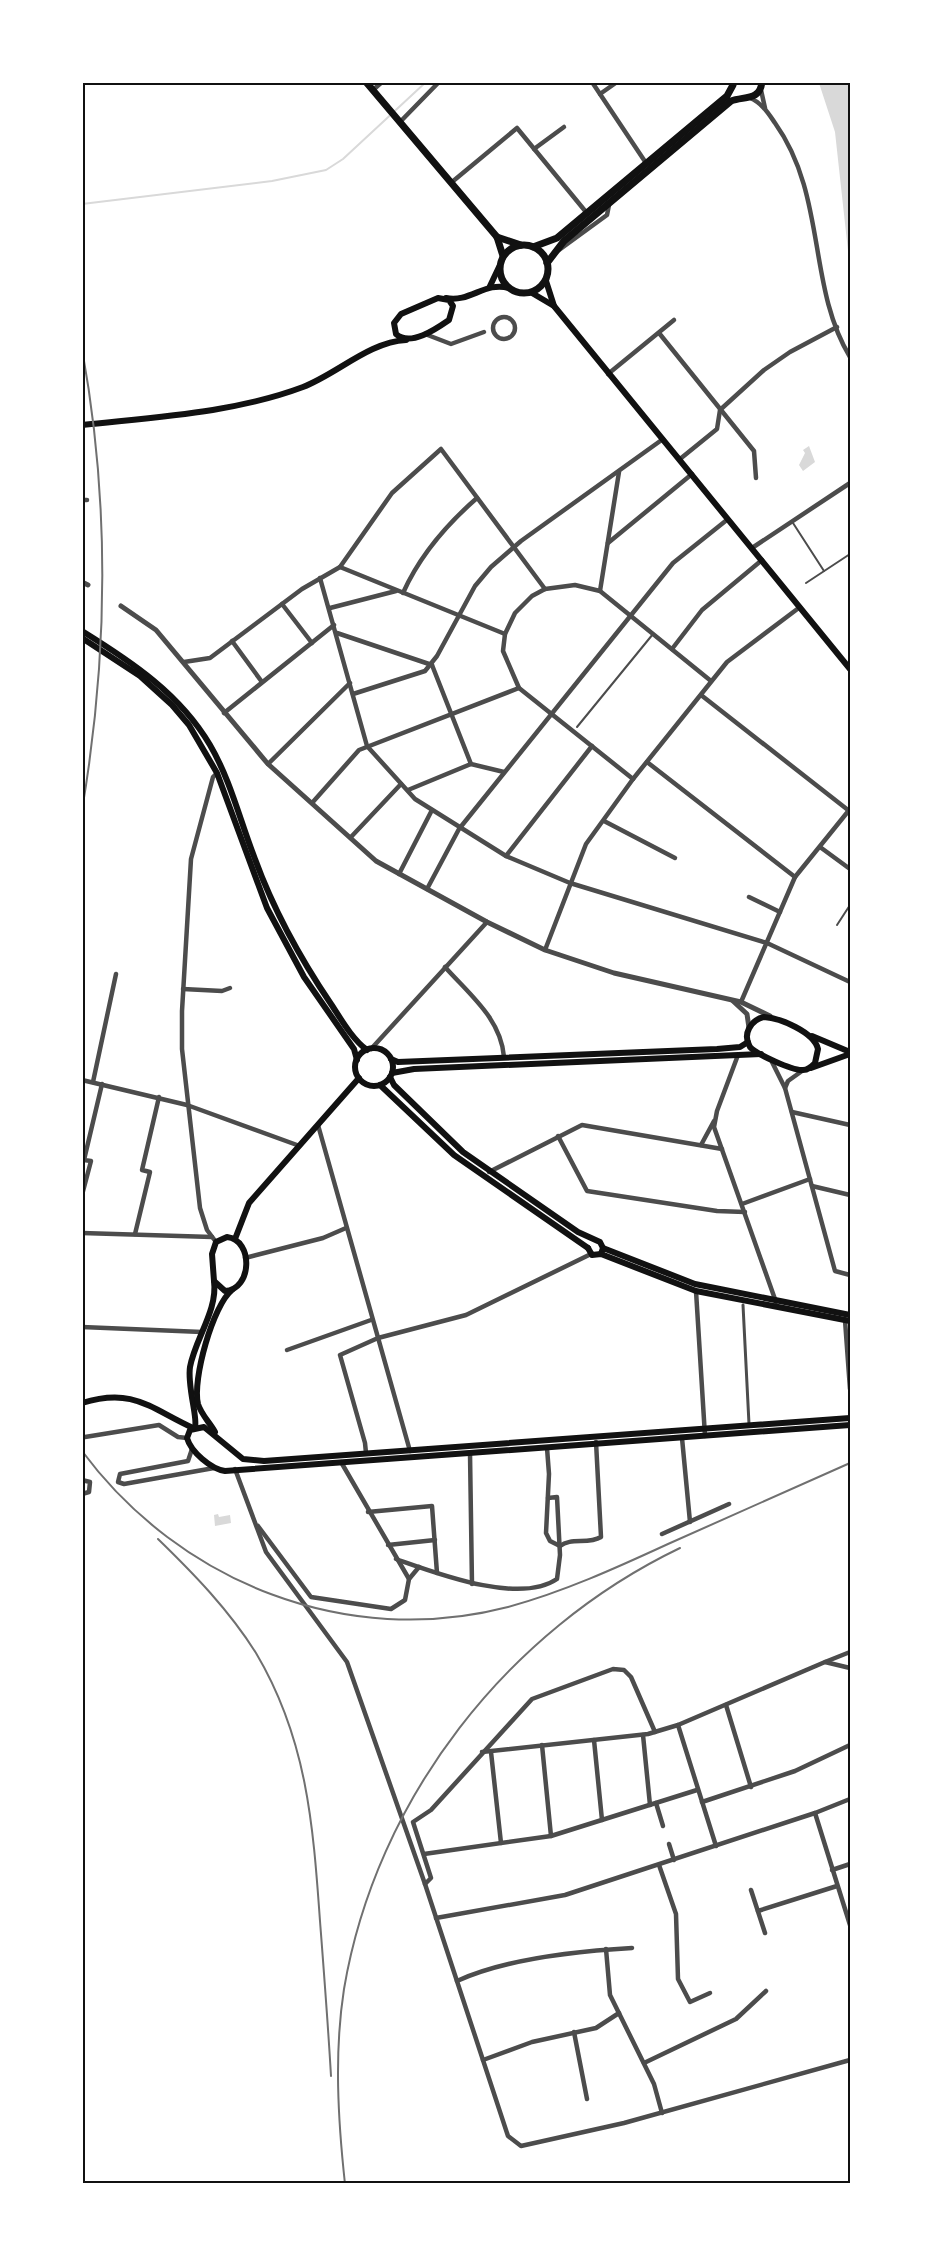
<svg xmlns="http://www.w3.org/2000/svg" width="933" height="2266" font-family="Quicksand,sans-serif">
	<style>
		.water { fill: #d9d9d9 }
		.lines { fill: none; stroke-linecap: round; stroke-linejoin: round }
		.stream { stroke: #d9d9d9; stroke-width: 2 }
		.service { stroke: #4c4c4c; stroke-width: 2 }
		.pedestrian { stroke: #4c4c4c; stroke-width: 3 }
		.minor { stroke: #4c4c4c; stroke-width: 4.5 }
		.tertiary { stroke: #4c4c4c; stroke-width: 5 }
		.secondary { stroke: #111; stroke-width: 6 }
		.primary { stroke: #111; stroke-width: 7 }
		.rail { stroke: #707070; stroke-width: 2 }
		.neatline { fill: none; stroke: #111; stroke-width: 2 }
	</style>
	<rect width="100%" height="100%" fill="#fff"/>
	<g class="water">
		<polygon points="819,83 850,83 850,269 835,132"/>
		<polygon points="809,446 815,462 803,471 799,465 805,453 803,450"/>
		<polygon points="218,1514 219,1517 230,1515 231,1523 215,1526 214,1515"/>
	</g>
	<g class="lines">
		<polyline class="stream" points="82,204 272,181 326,170 343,159 426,82"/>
		<g class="service">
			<polyline points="793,523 824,571"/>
			<polyline points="806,583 850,554"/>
			<polyline points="577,727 653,634"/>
			<polyline points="837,925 850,905"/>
		</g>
		<polyline class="pedestrian" points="743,1305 749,1424"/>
		<g class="minor">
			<polyline points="592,82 646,163"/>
			<polyline points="373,90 382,82"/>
			<polyline points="761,90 765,108"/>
			<polyline points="600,94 617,82"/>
			<path d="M 750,98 C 762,103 768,113 775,123 C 827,196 807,286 850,357"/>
			<polyline points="401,121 439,82"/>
			<polyline points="534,149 564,127"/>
			<polyline points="452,182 517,128 586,212"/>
			<polyline points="559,250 607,215 609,205"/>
			<circle cx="504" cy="328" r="11"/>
			<polyline points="659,333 754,451 756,478"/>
			<polyline points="425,334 451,344 484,332"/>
			<polyline points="608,374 674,320"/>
			<polyline points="680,459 717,429 720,410 764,370 790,352 837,327"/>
			<polyline points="82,500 87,500"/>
			<polyline points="608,543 692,474"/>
			<polyline points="752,548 850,483"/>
			<polyline points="340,567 505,634"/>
			<polyline points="320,578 367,746 415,799 506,856 570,883 767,943 850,982"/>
			<polyline points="600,591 619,472"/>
			<path d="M 403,593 C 420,555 446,525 477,498"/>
			<polyline points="282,604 312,643"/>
			<polyline points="330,608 396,591"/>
			<polyline points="337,633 432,665"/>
			<polyline points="232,641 262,682"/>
			<polyline points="672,649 702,610 762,560"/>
			<polyline points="184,662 210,658 302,589 340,567 392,493 441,449 545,589"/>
			<polyline points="432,665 471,764 504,772"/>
			<polyline points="353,694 425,671 437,656 475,586 491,567 521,541 663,439"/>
			<polyline points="701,695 848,810"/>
			<polyline points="224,713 334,625"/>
			<polyline points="647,762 795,877"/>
			<polyline points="268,764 350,683"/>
			<polyline points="633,779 519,688 503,651 505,634 515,613 532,596 545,589 575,585 600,591 711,681"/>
			<polyline points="408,790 471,764"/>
			<polyline points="312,803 359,750 519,688"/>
			<polyline points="604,821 675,858"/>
			<polyline points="351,837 401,784"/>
			<polyline points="820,847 850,869"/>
			<polyline points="506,856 592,746"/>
			<polyline points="399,874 432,810"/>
			<polyline points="427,889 459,829 673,563 728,519"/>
			<polyline points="749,897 780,912"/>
			<polyline points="545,950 586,844 633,779 727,662 800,607"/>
			<path d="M 445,967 C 470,995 501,1019 504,1057"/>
			<polyline points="183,989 222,991 230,988"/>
			<polyline points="741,1002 795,877 850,809"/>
			<polyline points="371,1049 487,922"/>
			<polyline points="738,1055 717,1111 714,1127 776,1302"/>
			<polyline points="772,1062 785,1088 835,1271 850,1275"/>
			<polyline points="82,1080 187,1105 297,1145"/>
			<polyline points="93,1082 116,974"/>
			<polyline points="785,1088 788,1081 802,1071"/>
			<polyline points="792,1112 850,1125"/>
			<polyline points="318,1125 410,1451"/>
			<polyline points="558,1136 587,1191 717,1211 745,1212"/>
			<polyline points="701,1145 714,1121"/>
			<polyline points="489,1172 582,1125 722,1149"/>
			<polyline points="812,1186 850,1195"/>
			<polyline points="82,1195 91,1161 84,1160 102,1084"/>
			<polyline points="742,1204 810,1179"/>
			<polyline points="82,1233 212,1237"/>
			<polyline points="135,1234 150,1172 142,1170 159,1097"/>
			<polyline points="216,1242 207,1230 200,1208 182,1049 182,1011 191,859 213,777 217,773"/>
			<polyline points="245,1258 323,1238 346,1228"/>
			<polyline points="696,1291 705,1436"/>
			<polyline points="845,1320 850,1389"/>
			<polyline points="82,1327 202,1332"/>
			<polyline points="287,1350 371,1320"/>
			<polyline points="85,1437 159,1425 178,1437 187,1438"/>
			<polyline points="682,1438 690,1522"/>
			<polyline points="547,1448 549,1474 546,1533 550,1541 560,1546"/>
			<polyline points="192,1449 188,1461 120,1474 118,1482 124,1484 214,1468"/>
			<polyline points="366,1453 365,1443 340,1355 378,1338 466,1315 591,1254"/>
			<polyline points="470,1453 472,1584"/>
			<polyline points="235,1469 266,1552 347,1662 425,1884 508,2136 521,2146 624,2123 850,2060"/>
			<polyline points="82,1480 90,1482 89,1492 82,1494"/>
			<polyline points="368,1512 432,1506 437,1573"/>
			<polyline points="258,1526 311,1597 391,1609 405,1600 409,1579 341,1462"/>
			<polyline points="662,1534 729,1504"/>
			<polyline points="388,1545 435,1540"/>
			<path d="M 560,1546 C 571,1537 588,1545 601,1537 L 596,1442"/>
			<path d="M 396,1559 C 436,1573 519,1605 557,1579 L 560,1555 L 557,1497 L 548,1498"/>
			<polyline points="409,1579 419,1567"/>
			<polyline points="825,1662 850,1652"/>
			<polyline points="726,1705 751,1787"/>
			<polyline points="678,1725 716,1846"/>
			<polyline points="643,1735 650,1805"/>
			<polyline points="594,1740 602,1820"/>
			<polyline points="542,1745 551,1836"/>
			<polyline points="482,1752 648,1734 678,1725 825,1662 850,1668"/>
			<polyline points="491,1752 501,1843"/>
			<polyline points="702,1802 795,1771 850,1745"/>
			<polyline points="656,1803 663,1826"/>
			<polyline points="815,1813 850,1925"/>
			<polyline points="669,1844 674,1860"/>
			<polyline points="424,1854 551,1836 697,1790"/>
			<polyline points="659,1865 676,1914 678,1979 690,2002 710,1993"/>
			<polyline points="832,1870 850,1864"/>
			<polyline points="425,1884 431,1878 413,1822 431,1810 532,1699 613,1669 624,1670 631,1677 655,1732"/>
			<polyline points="751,1890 765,1933"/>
			<polyline points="758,1911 837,1886"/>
			<polyline points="436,1918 565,1895 815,1813 850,1799"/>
			<polyline points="606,1949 610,1995 654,2084 662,2113"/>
			<path d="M 457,1981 C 505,1959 579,1951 632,1948"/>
			<polyline points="574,2032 587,2099"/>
			<polyline points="483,2060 532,2042 596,2028 619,2013"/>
			<polyline points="644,2063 736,2019 766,1991"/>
		</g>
		<g class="tertiary">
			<polyline points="82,582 88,585"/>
			<polyline points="121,606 156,630 268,764 376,861 487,922 545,950 614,973 741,1002 770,1016"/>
			<polyline points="733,1001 747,1014 749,1028"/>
		</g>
		<g class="secondary">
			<polyline points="546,281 554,306 850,669"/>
			<polyline points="490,286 499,267"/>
			<polyline points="532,293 554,306"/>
			<path d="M 438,298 L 449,300 L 453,306 L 449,320 C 436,329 410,347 396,334 L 394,323 L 401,314 Z"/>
			<path d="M 446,298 C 470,303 485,281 509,288"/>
			<path d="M 82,425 C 155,417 234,413 303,387 C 337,374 369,342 406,340"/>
			<path d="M 82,631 C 132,662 180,694 210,745 C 231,781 240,821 255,859 C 274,911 300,958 331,1004 C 341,1019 352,1039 367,1050"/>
			<polyline points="82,638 140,676 172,705 189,725 217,773 267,908 304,977 354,1049 357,1060"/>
			<path d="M 764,1017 C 780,1018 814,1032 818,1049 L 815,1063 C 811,1067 808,1070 803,1070 C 793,1071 756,1054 750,1047 C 742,1034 751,1020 764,1017 Z"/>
			<polyline points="812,1036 850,1052"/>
			<circle cx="374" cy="1067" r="19"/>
			<polyline points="391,1059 398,1062 717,1049 740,1047 748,1042"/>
			<polyline points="811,1068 850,1054"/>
			<polyline points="392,1073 414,1069 761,1054"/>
			<polyline points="390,1077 394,1085 463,1152 578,1232 600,1242 603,1248 601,1254"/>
			<polyline points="380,1085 454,1155 588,1248"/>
			<path d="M 227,1237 C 254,1240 252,1290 225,1291 L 214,1281 L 212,1254 L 216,1242 Z"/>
			<polyline points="235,1239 249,1203 359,1078"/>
			<polyline points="588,1248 592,1255 601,1254 696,1291 850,1321"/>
			<polyline points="603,1248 695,1284 850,1315"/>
			<path d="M 82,1403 C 134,1387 151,1409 193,1428"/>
			<path d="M 850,1418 L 264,1461 L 243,1459 L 204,1427 L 190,1430 L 187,1438 C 191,1452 211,1469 225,1471 L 850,1425"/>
			<path d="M 195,1427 C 198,1418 187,1386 190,1367 C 195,1339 218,1310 214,1281"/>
			<path d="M 215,1432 C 210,1423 201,1414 198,1404 C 192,1380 213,1305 232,1290"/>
		</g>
		<g class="primary">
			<polyline points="366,82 497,237 503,256"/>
			<polyline points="497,237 521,245"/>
			<circle cx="524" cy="269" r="24"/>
			<polyline points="533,247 557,238 727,96 733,85"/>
			<path d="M 547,263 L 564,241 L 731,101 C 744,96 760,101 762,82"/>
		</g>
		<g class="rail">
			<path d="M 82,349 C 110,502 108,657 82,810"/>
			<path d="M 82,1451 C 180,1583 347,1649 508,1607 C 563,1592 616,1568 668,1544 C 729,1517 790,1490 850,1463"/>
			<path d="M 158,1539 C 194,1574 229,1610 256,1653 C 307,1739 313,1824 320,1921 C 324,1973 328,2024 331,2076"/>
			<path d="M 345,2184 C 338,2120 334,2053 344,1989 C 376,1799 507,1631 680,1548"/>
		</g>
	</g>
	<rect width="933" height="2266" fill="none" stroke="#ffffff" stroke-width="168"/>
	<rect x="84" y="84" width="765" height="2098" class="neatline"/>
</svg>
